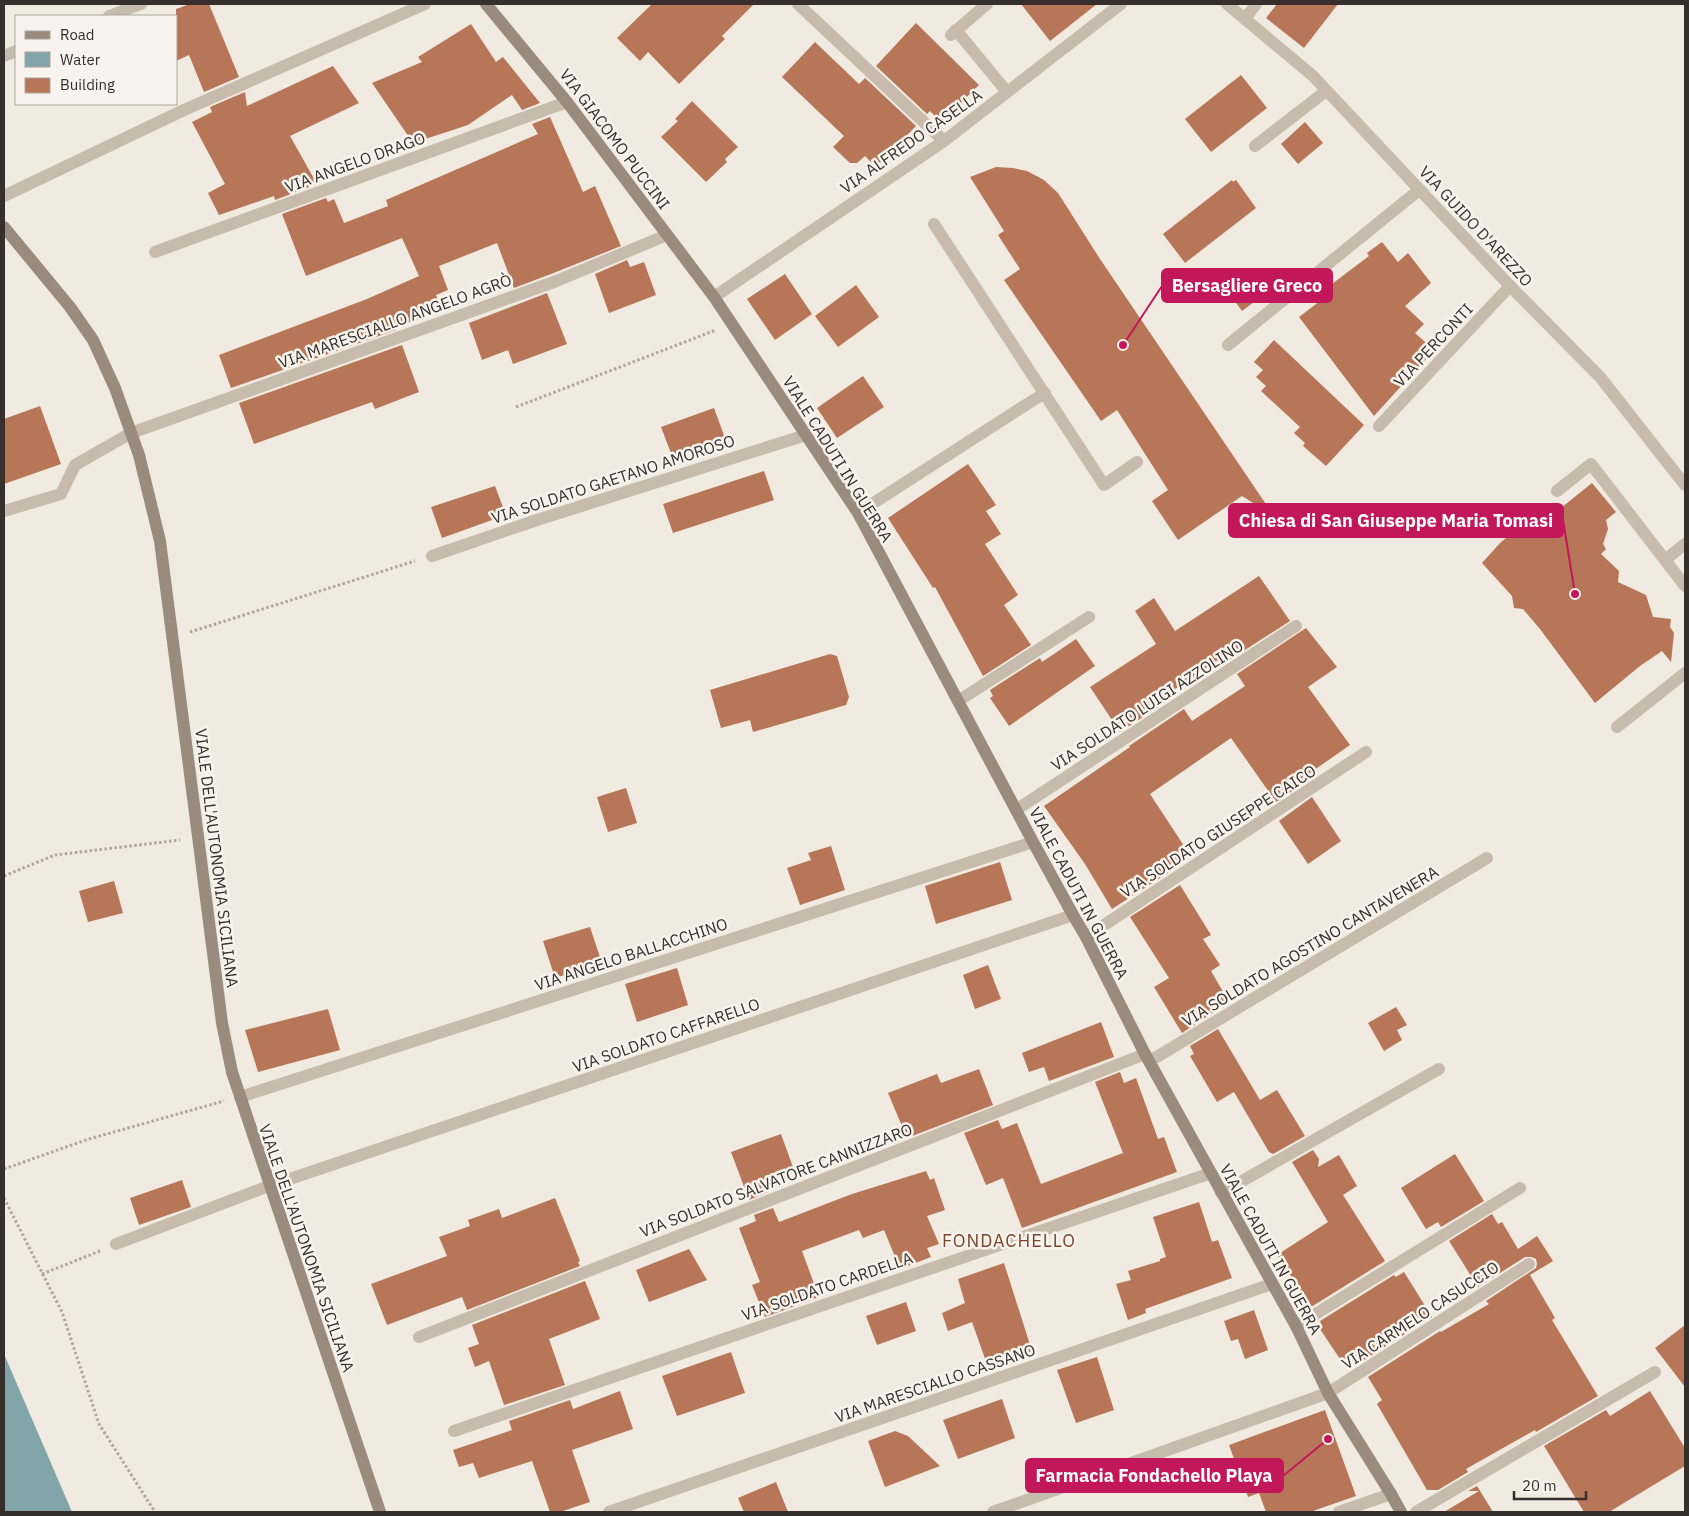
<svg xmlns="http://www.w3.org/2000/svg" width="1689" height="1516" font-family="'IBM Plex Sans',sans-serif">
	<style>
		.water { fill: #82a5aa }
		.building { fill: #b77657 }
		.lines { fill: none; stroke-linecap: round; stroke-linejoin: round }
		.path { stroke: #b3a597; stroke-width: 3; stroke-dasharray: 2.5 2.5; stroke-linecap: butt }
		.lane { stroke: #c7bbad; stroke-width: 12 }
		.street { stroke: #c7bbad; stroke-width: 12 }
		.secondary { stroke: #9a8b7f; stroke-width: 12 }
		.labels { text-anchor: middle; stroke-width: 5; stroke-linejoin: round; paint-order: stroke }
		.street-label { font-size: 16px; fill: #362f2b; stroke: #f8f3ec }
		.neighbourhood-label { font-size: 18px; letter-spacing: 1px; fill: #7b462e; stroke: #f8f3ec }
		.leader { fill: none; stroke: #c2185b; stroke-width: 2 }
		.callout-dot { fill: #c2185b; stroke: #f8f3ec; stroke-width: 2 }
		.callout { fill: #c2185b; stroke: #c2185b; stroke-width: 2 }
		.callout-label { font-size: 18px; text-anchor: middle; font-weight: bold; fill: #fff }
	</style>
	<rect width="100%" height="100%" fill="#f0eae0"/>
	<polygon class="water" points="4,1354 72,1512 4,1512"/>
	<g class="building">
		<polygon points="190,4 209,4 239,77 204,92 189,55 176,61 176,9"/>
		<polygon points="652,4 754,4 722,36 725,39 679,84 648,52 640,61 617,38"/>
		<polygon points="1021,4 1097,4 1050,41"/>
		<polygon points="1277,4 1338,4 1304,48 1266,18"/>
		<polygon points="916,23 979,85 941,122 930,111 927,114 876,66"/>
		<polygon points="471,24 496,62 503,57 540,103 522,110 512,95 468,125 413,143 372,83 422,62 418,57"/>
		<polygon points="815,42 859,84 865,78 916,126 876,167 865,156 857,163 850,163 833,147 844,136 782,77"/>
		<polygon points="333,66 359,103 290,136 317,184 275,200 274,196 219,215 208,193 225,184 192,122 212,112 210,107 245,92 247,106"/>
		<polygon points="1241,75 1267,108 1211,152 1185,119"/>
		<polygon points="692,101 738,147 725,159 727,162 706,182 661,137 678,121 675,119"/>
		<polygon points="550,117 583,192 595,186 621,246 551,274 514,288 497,243 439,266 448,290 436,295 441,309 395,328 396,330 231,388 219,355 367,299 419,276 402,238 306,276 282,214 326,198 328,202 334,199 344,223 388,206 386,200 538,134 532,124"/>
		<polygon points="1305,122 1323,143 1298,164 1281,144"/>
		<polygon points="996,167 1013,168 1027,171 1044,180 1058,193 1100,259 1274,516 1242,496 1178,540 1152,501 1168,490 1117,410 1101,421 1004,280 1020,269 998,235 1004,231 970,177"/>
		<polygon points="1232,180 1233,182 1236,180 1256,208 1185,263 1163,234"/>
		<polygon points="1382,242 1398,262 1408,253 1431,283 1405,306 1424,324 1415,333 1434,350 1374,416 1299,317 1320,301 1316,296 1369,256 1367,253"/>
		<polygon points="627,260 630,267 644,262 656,295 609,313 595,274"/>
		<polygon points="785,274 812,314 775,340 747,299"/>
		<polygon points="1251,281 1262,296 1242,311 1231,296"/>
		<polygon points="856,285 879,317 838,347 815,316"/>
		<polygon points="547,293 567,344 513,364 508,350 482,360 469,323"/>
		<polygon points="1274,340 1364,425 1326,466 1303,446 1305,443 1294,433 1300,427 1261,391 1266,386 1256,377 1263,370 1254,362"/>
		<polygon points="402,345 419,392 375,409 372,402 254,444 239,403"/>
		<polygon points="863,376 884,407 837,438 817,408"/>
		<polygon points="40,406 61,464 4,484 4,419"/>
		<polygon points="714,408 725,438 672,456 661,427"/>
		<polygon points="968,464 996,505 986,511 1001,534 985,544 1018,595 1004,605 1031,645 983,676 935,587 933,588 888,518"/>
		<polygon points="764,471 774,500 673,533 663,504"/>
		<polygon points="1592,483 1616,512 1606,520 1608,529 1603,544 1606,549 1601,554 1619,571 1618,582 1646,595 1653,617 1671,619 1670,627 1674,633 1671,662 1662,651 1640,666 1595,703 1540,629 1523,609 1514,608 1512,596 1482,563 1500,543 1519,527 1539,516 1546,520"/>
		<polygon points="495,486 506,515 442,538 431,507"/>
		<polygon points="1259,576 1290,621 1228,661 1224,656 1172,691 1175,696 1120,732 1090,687 1156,644 1135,611 1154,598 1175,631"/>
		<polygon points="1306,628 1337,667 1308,687 1350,745 1300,780 1303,784 1276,802 1231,738 1150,794 1190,855 1169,867 1171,871 1112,909 1085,864 1044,806 1130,747 1129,746 1184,709 1192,721 1245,686 1237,674"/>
		<polygon points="1076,639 1095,666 1009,726 990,698 993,696 990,690 1040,658 1042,662"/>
		<polygon points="830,654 837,656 849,697 846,705 753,732 750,720 721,728 710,690"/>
		<polygon points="626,788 637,823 608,832 597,797"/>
		<polygon points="1312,797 1341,841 1308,864 1279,821"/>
		<polygon points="831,846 845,890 800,905 787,868 811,860 808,853"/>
		<polygon points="1000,862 1012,900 936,924 925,886"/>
		<polygon points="114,881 123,913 88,922 79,891"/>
		<polygon points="1180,885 1211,935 1203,939 1220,965 1211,971 1229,1002 1182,1033 1154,987 1169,978 1130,917"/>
		<polygon points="590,927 602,963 555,978 543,941"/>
		<polygon points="988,965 1001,999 975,1009 963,975"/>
		<polygon points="677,968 688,1005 637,1022 625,984"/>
		<polygon points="1396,1007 1407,1025 1397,1030 1402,1040 1384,1051 1368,1023"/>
		<polygon points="328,1009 340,1050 258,1072 245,1030"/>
		<polygon points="1101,1022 1114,1057 1049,1081 1044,1067 1029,1072 1022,1053"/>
		<polygon points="1218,1029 1260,1100 1277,1090 1305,1136 1273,1154 1269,1152 1234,1092 1217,1102 1190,1056 1194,1054 1190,1046"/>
		<polygon points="979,1069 993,1105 907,1138 888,1093 937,1074 941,1083"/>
		<polygon points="1120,1072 1124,1083 1136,1078 1158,1139 1164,1137 1177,1172 1022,1228 1003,1178 986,1185 964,1133 998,1120 1002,1129 1017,1123 1041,1184 1123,1153 1095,1082"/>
		<polygon points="781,1134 794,1170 764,1182 768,1192 749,1200 731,1152"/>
		<polygon points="1313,1150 1319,1159 1318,1167 1339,1155 1357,1186 1343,1195 1385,1261 1311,1307 1277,1255 1328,1222 1292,1162"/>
		<polygon points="1455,1154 1484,1201 1441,1227 1438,1222 1426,1229 1401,1188"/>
		<polygon points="926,1171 930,1180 934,1178 945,1210 927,1216 939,1244 927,1248 931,1257 900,1269 884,1230 863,1238 859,1230 802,1251 819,1297 765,1317 752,1285 760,1282 739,1228 756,1221 754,1215 773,1208 779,1222 852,1194"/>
		<polygon points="182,1180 191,1207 139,1225 130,1198"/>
		<polygon points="555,1198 580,1261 578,1262 580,1266 467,1310 462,1297 387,1325 371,1284 447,1256 439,1237 470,1226 468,1220 499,1209 502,1218"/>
		<polygon points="1199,1202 1212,1242 1218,1240 1232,1278 1145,1309 1146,1313 1128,1320 1116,1284 1131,1280 1128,1271 1160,1261 1160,1259 1166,1257 1153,1217"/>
		<polygon points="1492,1214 1498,1224 1502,1222 1518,1249 1537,1236 1553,1261 1530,1275 1555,1318 1552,1320 1598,1396 1536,1432 1535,1430 1466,1469 1468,1472 1438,1490 1427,1490 1377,1404 1382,1400 1368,1377 1440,1331 1441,1332 1489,1304 1486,1301 1536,1268 1537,1264 1536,1259 1532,1257 1525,1257 1478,1287 1449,1241"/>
		<polygon points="689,1249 707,1280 649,1302 636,1270"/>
		<polygon points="1004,1263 1032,1351 988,1367 972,1322 948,1331 942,1313 965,1303 958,1279"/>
		<polygon points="1404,1272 1432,1317 1359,1363 1358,1361 1346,1368 1318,1326 1321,1324 1320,1321 1394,1275 1396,1277"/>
		<polygon points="585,1281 600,1319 549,1339 565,1385 504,1405 489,1361 475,1367 468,1348 479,1344 472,1325"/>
		<polygon points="906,1302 916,1331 877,1345 866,1316"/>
		<polygon points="1254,1310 1268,1350 1245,1359 1238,1339 1231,1341 1224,1321"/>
		<polygon points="1685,1325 1685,1387 1655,1348"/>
		<polygon points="731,1352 745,1393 677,1416 662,1376"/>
		<polygon points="1097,1357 1114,1410 1076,1423 1057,1370"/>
		<polygon points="620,1391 633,1429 572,1450 590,1502 560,1512 550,1512 532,1461 479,1478 473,1463 459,1467 453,1450 512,1430 509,1421 570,1400 573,1409"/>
		<polygon points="1650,1391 1685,1448 1685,1466 1609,1512 1584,1512 1544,1446 1606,1410 1610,1416"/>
		<polygon points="1002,1399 1015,1438 958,1459 943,1420"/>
		<polygon points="1325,1410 1356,1496 1310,1512 1266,1512 1259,1493 1248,1497 1229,1445"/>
		<polygon points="895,1431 908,1436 940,1466 885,1487 868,1441"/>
		<polygon points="776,1482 788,1512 744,1512 738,1498"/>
		<polygon points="1477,1486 1493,1512 1444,1512 1479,1491 1468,1491"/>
	</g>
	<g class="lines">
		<g class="path">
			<polyline points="516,407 716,330"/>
			<polyline points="190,632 415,561"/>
			<polyline points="4,876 55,855 180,840"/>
			<polyline points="4,1169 89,1139 224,1101"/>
			<polyline points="4,1198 62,1312 99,1424 155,1512"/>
			<polyline points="42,1274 100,1251"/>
		</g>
		<g class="lane">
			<polyline points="956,30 1007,92"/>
			<polyline points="1255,146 1326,91"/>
			<polyline points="4,196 184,110"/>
			<polyline points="934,224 1104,485 1137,462"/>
			<polyline points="1024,406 1045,393"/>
			<polyline points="1557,491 1591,464 1665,560 1685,544"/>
			<polyline points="4,511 61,494 75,465 131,433"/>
			<polyline points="1665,560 1685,586"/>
			<polyline points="1617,727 1685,673"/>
			<polyline points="116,1244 269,1186"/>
			<polyline points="1416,1512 1655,1372"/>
		</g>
		<g class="street">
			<polyline points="798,4 944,141"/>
			<polyline points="1227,4 1313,76 1510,286 1600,377 1685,485"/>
			<polyline points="109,16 141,4"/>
			<polyline points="1245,19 1256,4"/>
			<polyline points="951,35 987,4"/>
			<polyline points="4,56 16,51"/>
			<polyline points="184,110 425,4"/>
			<polyline points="155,252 567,102"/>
			<polyline points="714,297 944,141 1121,4"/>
			<polyline points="1228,345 1419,190"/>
			<polyline points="1379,426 1510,286"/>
			<polyline points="131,433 554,282 667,235"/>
			<polyline points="858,513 1024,406"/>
			<polyline points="432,556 537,520 806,435"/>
			<polyline points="958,701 1089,617"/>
			<polyline points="1016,810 1296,626"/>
			<polyline points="1086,937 1366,752"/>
			<polyline points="1150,1061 1487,858"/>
			<polyline points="240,1097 1033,842"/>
			<polyline points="269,1186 1073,915"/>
			<polyline points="1221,1193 1439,1069"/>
			<polyline points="1296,1326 1520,1188"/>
			<polyline points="419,1337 1145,1054"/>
			<polyline points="454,1431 1211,1173"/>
			<polyline points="609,1512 1272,1284"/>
			<polyline points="993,1512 1328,1393 1529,1264"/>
			<polyline points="1339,1512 1391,1494"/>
		</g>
		<g class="secondary">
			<polyline points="486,4 567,102 714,297 858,513 1033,842 1073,915 1086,937 1145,1054 1296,1326 1328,1393 1391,1494 1401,1512"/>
			<polyline points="4,227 70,307 93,340 115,388 139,455 160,541 222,1023 232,1072 380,1512"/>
		</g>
	</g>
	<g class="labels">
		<g class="street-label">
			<text transform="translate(615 139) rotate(53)" y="6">VIA GIACOMO PUCCINI</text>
			<text transform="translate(911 141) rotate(-35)" y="6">VIA ALFREDO CASELLA</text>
			<text transform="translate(355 162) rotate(-20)" y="6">VIA ANGELO DRAGO</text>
			<text transform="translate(1476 226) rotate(47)" y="6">VIA GUIDO D'AREZZO</text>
			<text transform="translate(395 321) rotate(-20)" y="6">VIA MARESCIALLO ANGELO AGRÒ</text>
			<text transform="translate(1433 345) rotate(-47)" y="6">VIA PERCONTI</text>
			<text transform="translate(838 459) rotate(58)" y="6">VIALE CADUTI IN GUERRA</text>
			<text transform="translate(613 479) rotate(-18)" y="6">VIA SOLDATO GAETANO AMOROSO</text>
			<text transform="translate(1147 705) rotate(-33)" y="6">VIA SOLDATO LUIGI AZZOLINO</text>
			<text transform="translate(1218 831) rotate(-33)" y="6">VIA SOLDATO GIUSEPPE CAICO</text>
			<text transform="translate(217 858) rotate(83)" y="6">VIALE DELL'AUTONOMIA SICILIANA</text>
			<text transform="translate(1079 893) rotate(62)" y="6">VIALE CADUTI IN GUERRA</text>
			<text transform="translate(1310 946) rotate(-31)" y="6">VIA SOLDATO AGOSTINO CANTAVENERA</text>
			<text transform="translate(631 954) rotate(-18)" y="6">VIA ANGELO BALLACCHINO</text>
			<text transform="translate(666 1035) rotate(-19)" y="6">VIA SOLDATO CAFFARELLO</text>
			<text transform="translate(776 1180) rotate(-21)" y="6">VIA SOLDATO SALVATORE CANNIZZARO</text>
			<text transform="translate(307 1248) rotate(71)" y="6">VIALE DELL'AUTONOMIA SICILIANA</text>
			<text transform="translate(1271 1249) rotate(61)" y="6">VIALE CADUTI IN GUERRA</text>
			<text transform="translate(827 1286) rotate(-19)" y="6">VIA SOLDATO CARDELLA</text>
			<text transform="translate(1420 1315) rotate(-33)" y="6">VIA CARMELO CASUCCIO</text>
			<text transform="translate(935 1383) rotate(-19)" y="6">VIA MARESCIALLO CASSANO</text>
		</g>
		<g class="neighbourhood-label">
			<text x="1009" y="1247">FONDACHELLO</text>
		</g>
	</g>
	<path class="leader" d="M1123 345L1162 286M1575 594L1563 520M1328 1439L1283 1476"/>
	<g class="callout-dot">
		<circle cx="1123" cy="345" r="5"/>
		<circle cx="1575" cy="594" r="5"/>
		<circle cx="1328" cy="1439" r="5"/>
	</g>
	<g class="callout">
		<rect x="1162" y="269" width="170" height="33" rx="5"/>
		<rect x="1229" y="504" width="334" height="33" rx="5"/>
		<rect x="1026" y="1459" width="257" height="33" rx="5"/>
	</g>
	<g class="callout-label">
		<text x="1247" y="292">Bersagliere Greco</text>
		<text x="1396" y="527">Chiesa di San Giuseppe Maria Tomasi</text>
		<text x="1154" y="1482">Farmacia Fondachello Playa</text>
	</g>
	<rect width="1689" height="1516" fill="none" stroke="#362f2b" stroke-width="10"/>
	<rect x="15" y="15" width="162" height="90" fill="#f8f3ec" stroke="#aaa59f"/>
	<rect x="25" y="31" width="25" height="8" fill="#9a8b7f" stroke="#aaa59f"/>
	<text x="60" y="40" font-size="15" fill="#362f2b">Road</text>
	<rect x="25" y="52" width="25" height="15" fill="#82a5aa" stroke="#aaa59f"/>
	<text x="60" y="65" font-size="15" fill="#362f2b">Water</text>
	<rect x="25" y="78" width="25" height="15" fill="#b77657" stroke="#aaa59f"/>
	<text x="60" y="90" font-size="15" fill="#362f2b">Building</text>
	<path d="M1514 1491v8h72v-8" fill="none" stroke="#362f2b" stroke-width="2.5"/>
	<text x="1522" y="1491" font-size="15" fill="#362f2b" stroke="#f8f3ec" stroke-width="4" paint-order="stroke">20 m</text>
</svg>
